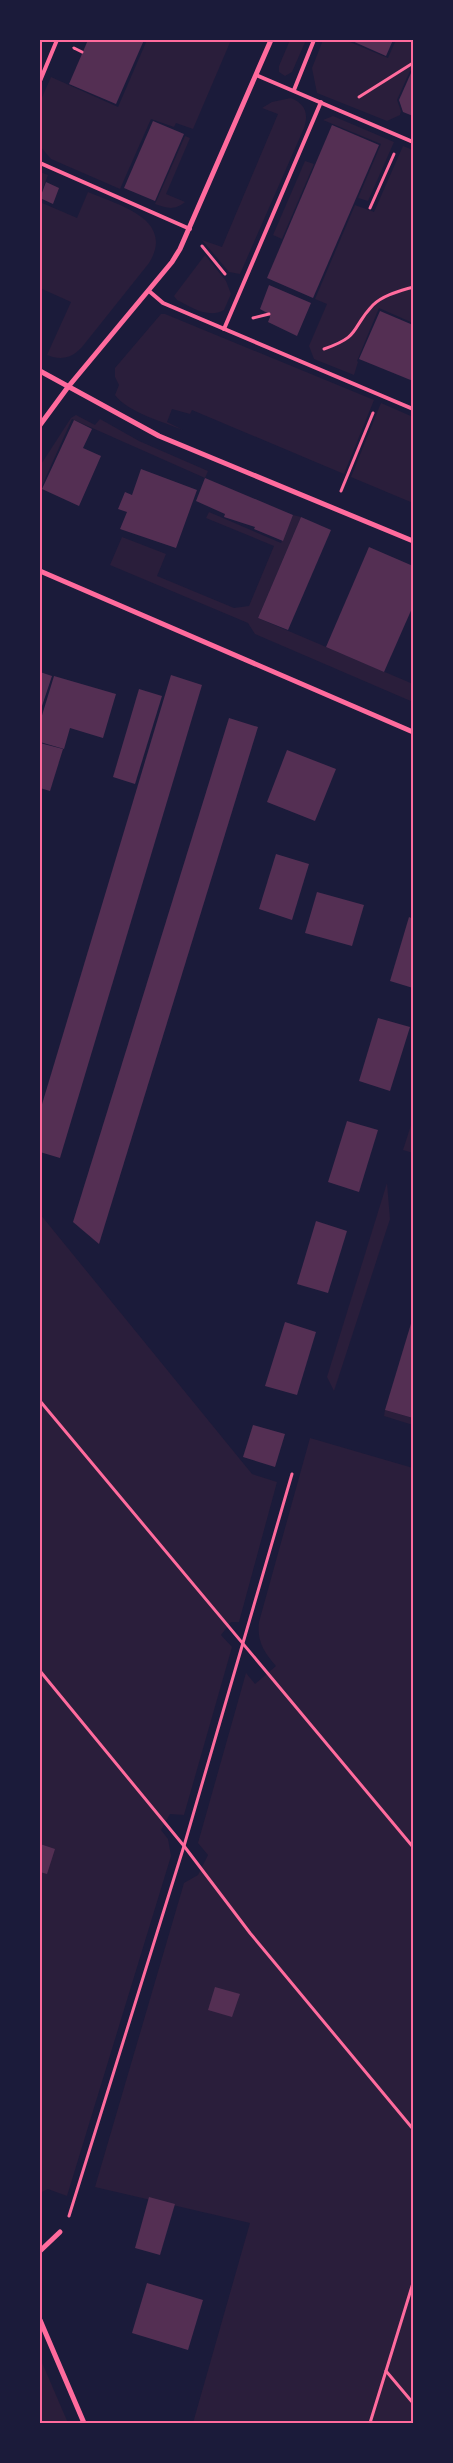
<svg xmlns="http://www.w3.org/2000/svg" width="453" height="2463" font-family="'Zilla Slab',serif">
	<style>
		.green { fill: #2a1e3b }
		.building { fill: #542f53 }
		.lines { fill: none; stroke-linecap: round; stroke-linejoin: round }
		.path { stroke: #ff6b9d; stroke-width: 3 }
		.service { stroke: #ff6b9d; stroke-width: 4 }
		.minor { stroke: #ff6b9d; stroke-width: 5 }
		.neatline { fill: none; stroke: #ff6b9d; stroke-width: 2 }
	</style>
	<rect width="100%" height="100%" fill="#1b1b3a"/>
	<g class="green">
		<polygon points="147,40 231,40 193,129 176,123 174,127 151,119 120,189 51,159 40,146 40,102 51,77 118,107"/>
		<polygon points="290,40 306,40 292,72 285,76 279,72 279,66"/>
		<polygon points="323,40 345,40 388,58 396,40 413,40 413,72 410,71 397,100 401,111 400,115 387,121 317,93 312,68"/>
		<path d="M 291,98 C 305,104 309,113 304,128 L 240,274 L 229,272 L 202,240 L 222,247 L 278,114 L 262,108 L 272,102 Z"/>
		<polygon points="333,116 394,142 368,201 358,198 381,144 323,120"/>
		<path d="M 185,136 L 190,138 L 166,194 L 185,202 C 174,211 167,208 155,204 Z"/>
		<polygon points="403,146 413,150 413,323 379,308 357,361 358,362 354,375 314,359 309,346 327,304 315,299 355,205 374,212"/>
		<polygon points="305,161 314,164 282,239 273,235"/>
		<polygon points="40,172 48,175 40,196"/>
		<path d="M 88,192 C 118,205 176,219 149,263 L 82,347 C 72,358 61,361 47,355 L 71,302 L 40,288 L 40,202 L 77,218 Z"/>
		<path d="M 205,255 L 226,281 L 231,294 L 224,310 C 208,319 191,307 177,300 L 174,296 Z"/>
		<path d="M 161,314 L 165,314 L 374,400 L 344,474 L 192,410 L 190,414 L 172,409 L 167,422 L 183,430 C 164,422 127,412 115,395 L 119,385 L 115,377 L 115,368 Z"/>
		<polygon points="381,403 413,417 413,503 351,477"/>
		<polygon points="76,415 95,425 100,419 139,441 208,471 205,478 72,419 40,490 40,466 71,418"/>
		<polygon points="209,512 281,543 293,515 301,517 258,618 413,684 413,702 255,634 248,623 110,565 122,537 166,554 157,576 234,608 249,606 274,546 206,518"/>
		<polygon points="411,1125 413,1126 413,1153 403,1150"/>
		<polygon points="387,1183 390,1219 334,1391 327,1377"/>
		<polygon points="40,1214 252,1474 277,1482 239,1622 231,1622 221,1635 232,1647 184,1815 170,1814 161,1830 168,1839 171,1856 67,2196 48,2189 40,2193"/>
		<polygon points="385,1410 413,1418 413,1425 384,1416"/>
		<path d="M 310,1438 L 413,1468 L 413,2423 L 193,2423 L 250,2223 L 95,2187 L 184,1883 L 198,1875 L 208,1855 L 198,1843 L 246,1673 L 255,1684 L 276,1666 C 263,1651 257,1641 259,1622 Z"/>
		<polygon points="40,2358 68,2423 40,2423"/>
	</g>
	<g class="building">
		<polygon points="88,40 144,40 116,104 69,84"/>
		<polygon points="350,40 393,40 386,56"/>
		<polygon points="411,73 413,74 413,116 403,112 399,100"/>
		<polygon points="153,121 184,134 155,201 124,188"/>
		<polygon points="332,125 379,145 313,298 267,278"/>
		<polygon points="46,182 59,188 53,204 40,198"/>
		<polygon points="269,285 311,303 297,336 268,322 270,317 269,314 260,309"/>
		<polygon points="380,311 413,325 413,381 359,359"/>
		<polygon points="74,420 92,429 83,448 101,456 79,506 42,489"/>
		<polygon points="141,469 197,490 176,548 120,529 127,512 118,509 125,492 132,495"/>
		<polygon points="205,478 293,515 283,541 254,529 255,527 224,517 225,514 196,501"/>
		<polygon points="301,517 331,530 288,630 258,618"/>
		<polygon points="369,547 413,566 413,606 384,672 326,647"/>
		<polygon points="40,672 52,676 40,712"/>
		<polygon points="171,675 202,685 60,1158 40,1152 40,1111"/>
		<polygon points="54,676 116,694 103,738 70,728 64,749 40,742 40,722"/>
		<polygon points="139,689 162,696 135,784 113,777"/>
		<polygon points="229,718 258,727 99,1244 73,1222"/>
		<polygon points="40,743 63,749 50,791 40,788"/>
		<polygon points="287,750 336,769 315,821 267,802"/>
		<polygon points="276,854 309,864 292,920 259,909"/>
		<polygon points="317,892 364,905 352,946 305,933"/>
		<polygon points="409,917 413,919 413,988 390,981"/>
		<polygon points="378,1018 410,1027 390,1091 359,1081"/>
		<polygon points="347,1121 378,1130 359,1192 328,1182"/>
		<polygon points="316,1221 347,1231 328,1293 297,1284"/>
		<polygon points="413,1317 413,1418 385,1410"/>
		<polygon points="285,1322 316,1332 297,1395 265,1386"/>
		<polygon points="253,1425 285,1434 275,1467 243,1457"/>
		<polygon points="40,1844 55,1849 47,1874 40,1872"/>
		<polygon points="215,1987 240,1994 232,2017 208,2010"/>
		<polygon points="149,2197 175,2204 160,2255 135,2248"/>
		<polygon points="147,2283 203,2300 188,2350 132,2333"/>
	</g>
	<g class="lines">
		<g class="path">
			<polyline points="74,48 82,52"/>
			<polyline points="359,97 413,63"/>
			<polyline points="370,208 394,154"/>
			<polyline points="202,246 225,274"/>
			<polyline points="253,318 269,314"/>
			<path d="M 324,349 C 362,336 350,329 373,305 C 383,295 400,291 413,287"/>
			<polyline points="341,491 373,413"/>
			<polyline points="40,1401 413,1847"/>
			<polyline points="40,1671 184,1846 250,1933 413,2129"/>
			<polyline points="69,2216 184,1846 292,1474"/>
			<polyline points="386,2371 413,2403"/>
			<polyline points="370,2423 413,2283"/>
		</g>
		<g class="service">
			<polyline points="256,75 413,142"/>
			<polyline points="40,81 57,40"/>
			<polyline points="294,90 314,40"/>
			<polyline points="40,163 190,229"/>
			<polyline points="149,291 163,303 413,409"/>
			<polyline points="224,329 321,102"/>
		</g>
		<g class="minor">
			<polyline points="40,371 159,436 413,541"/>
			<polyline points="40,425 68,387 172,262 180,249 271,40"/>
			<polyline points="40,571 413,732"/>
			<polyline points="40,2251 60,2232"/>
			<polyline points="40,2320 84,2423"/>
		</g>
	</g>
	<rect width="453" height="2463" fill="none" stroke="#1b1b3a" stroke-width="82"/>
	<rect x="41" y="41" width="371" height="2381" class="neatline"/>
</svg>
